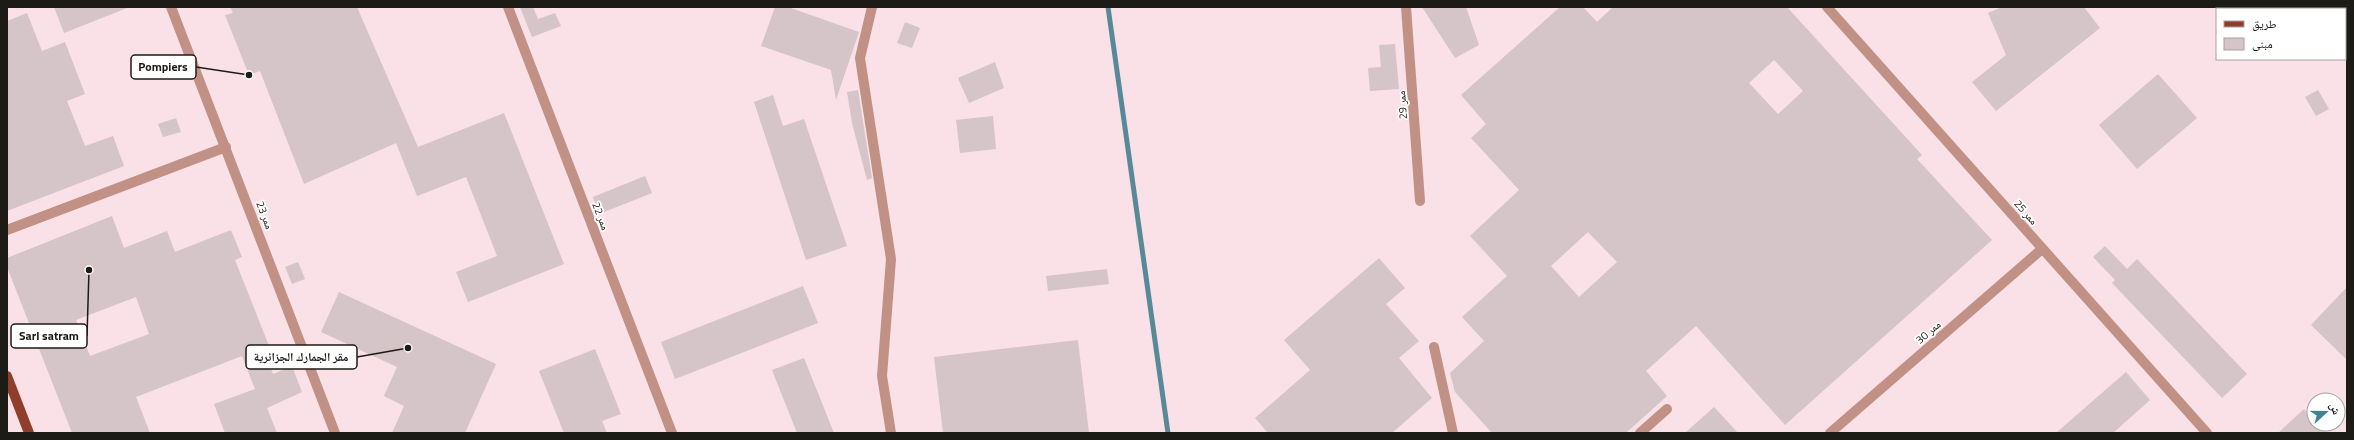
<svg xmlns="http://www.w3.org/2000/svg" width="2354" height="440" font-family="'Titillium Web','Noto Naskh Arabic',sans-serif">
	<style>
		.industrial { fill: #fae0e7; fill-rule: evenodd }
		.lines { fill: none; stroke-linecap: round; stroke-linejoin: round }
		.stream { stroke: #588999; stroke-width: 5 }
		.building { fill: #d5c4c8; fill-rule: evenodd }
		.minor { stroke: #c29185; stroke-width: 10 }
		.major { stroke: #913d2b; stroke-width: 10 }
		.labels { text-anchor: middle; stroke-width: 3.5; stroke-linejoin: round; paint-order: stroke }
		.street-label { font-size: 11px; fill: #1d1b16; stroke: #fff }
		.leader { fill: none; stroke: #1d1b16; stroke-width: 1.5 }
		.callout-dot { fill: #1d1b16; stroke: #fff; stroke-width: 1.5 }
		.callout { fill: #fff; stroke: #1d1b16; stroke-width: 1.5 }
		.callout-label { font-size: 12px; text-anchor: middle; font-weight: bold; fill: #1d1b16 }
	</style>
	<rect width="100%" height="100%" fill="#f7f2e3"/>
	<path class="industrial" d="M 7,7 L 2347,7 L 2347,433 L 7,433 ZM 2217,9 L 2345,9 L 2345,59 L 2217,59 ZM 2314,400 L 2338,400 L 2338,424 L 2314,424 Z"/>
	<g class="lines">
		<polyline class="stream" points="1108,7 1168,433"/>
	</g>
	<g class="building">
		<polygon points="54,7 127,7 127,8 64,33"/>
		<polygon points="230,7 357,7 418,147 504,113 564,264 468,302 456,272 497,256 466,177 417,196 396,143 304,184 260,71 249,75 225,15 233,13"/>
		<polygon points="520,7 533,7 538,19 555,13 561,26 532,37"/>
		<polygon points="775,7 788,7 859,32 836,100 831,70 761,46"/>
		<polygon points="1422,7 1466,7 1479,45 1455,58"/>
		<path d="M 1560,7 L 1583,7 L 1597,22 L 1613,7 L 1787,7 L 1922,155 L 1917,159 L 1992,240 L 1785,425 L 1696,326 L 1646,371 L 1667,396 L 1626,433 L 1492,433 L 1455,392 L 1450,373 L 1484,341 L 1462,317 L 1507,276 L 1470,236 L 1519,190 L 1471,138 L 1486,124 L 1461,95 ZM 1774,60 L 1803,91 L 1778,114 L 1749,83 ZM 1588,232 L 1617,262 L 1579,297 L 1551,266 Z"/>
		<polygon points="2002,7 2084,7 2100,28 1996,111 1972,82 2006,55 1988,13"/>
		<polygon points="27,13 42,51 65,42 85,94 67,101 85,146 113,136 124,166 7,211 7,21"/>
		<polygon points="905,22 920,28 912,48 897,43"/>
		<polygon points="1395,44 1399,89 1370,91 1368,68 1381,67 1379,45"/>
		<polygon points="995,62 1004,88 969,103 958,78"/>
		<polygon points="2158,74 2197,118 2137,169 2099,125"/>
		<polygon points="858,90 872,178 867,180 852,123 847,92"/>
		<polygon points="2318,90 2329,109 2316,116 2305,97"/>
		<polygon points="773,95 783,126 804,119 847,246 806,260 754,102"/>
		<polygon points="993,116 996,149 960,153 956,120"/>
		<polygon points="176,118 181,132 163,137 158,124"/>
		<polygon points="645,176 652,193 599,214 593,197"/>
		<path d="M 112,216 L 124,248 L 167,231 L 175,252 L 231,230 L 242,257 L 235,260 L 269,346 L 263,348 L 273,374 L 292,366 L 302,392 L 267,408 L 277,433 L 225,433 L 214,404 L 255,389 L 242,356 L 136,397 L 150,433 L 72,433 L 7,267 L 7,258 ZM 136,297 L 149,334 L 90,356 L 76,320 Z"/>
		<polygon points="2105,246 2127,269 2137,259 2247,374 2222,398 2112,283 2115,280 2093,257"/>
		<polygon points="1379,258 1405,288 1386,304 1419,341 1399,358 1432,398 1392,433 1268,433 1255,418 1310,370 1284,340"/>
		<polygon points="298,262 305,279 292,284 285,267"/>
		<polygon points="1107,269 1109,284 1048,291 1046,276"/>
		<polygon points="803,286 818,323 675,379 661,342"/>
		<polygon points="2347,287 2347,360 2311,325"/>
		<polygon points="339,292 496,364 465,433 392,433 404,406 384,396 397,367 321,332"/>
		<polygon points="1078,340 1089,433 943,433 934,357"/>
		<polygon points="595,349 621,414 602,421 607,433 564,433 539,371"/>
		<polygon points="804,358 834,433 797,433 772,370"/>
		<polygon points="2126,372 2150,400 2113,433 2056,433"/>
		<polygon points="1714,407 1738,433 1685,433"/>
		<polygon points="2304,409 2314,420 2314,424 2318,424 2327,433 2278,433"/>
	</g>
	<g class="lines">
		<g class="minor">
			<polyline points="171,7 335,433"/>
			<polyline points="508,7 672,433"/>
			<polyline points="872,7 860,58 891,259 882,376 891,433"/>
			<polyline points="1406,7 1420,201"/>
			<polyline points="1827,7 2207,433"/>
			<polyline points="7,230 226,147"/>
			<polyline points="1434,347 1453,433"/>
			<polyline points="1640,433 1667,409"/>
			<polyline points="1830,433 2042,249"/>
		</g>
		<polyline class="major" points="7,376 29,433"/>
	</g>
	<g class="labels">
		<g class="street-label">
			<text transform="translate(1402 105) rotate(-94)" y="4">ممر 29</text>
			<text transform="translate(2026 212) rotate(48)" y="4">ممر 25</text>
			<text transform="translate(265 215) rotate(69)" y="4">ممر 23</text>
			<text transform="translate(601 216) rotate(69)" y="4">ممر 22</text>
			<text transform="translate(1928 332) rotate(-41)" y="4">ممر 30</text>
		</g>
	</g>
	<path class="leader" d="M249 75L196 67M89 270L87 336M408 348L357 357"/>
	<g class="callout-dot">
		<circle cx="249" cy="75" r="4"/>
		<circle cx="89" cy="270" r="4"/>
		<circle cx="408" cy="348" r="4"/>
	</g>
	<g class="callout">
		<rect x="131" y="55" width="65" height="24" rx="4"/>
		<rect x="11" y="324" width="76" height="24" rx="4"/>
		<rect x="246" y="345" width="111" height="24" rx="4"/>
	</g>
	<g class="callout-label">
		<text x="163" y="71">Pompiers</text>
		<text x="49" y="340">Sarl satram</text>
		<text x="301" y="361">مقر الجمارك الجزائرية</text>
	</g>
	<rect width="2354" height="440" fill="none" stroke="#1d1b16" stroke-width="16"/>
	<rect x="2216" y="8" width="130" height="52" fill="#ffffff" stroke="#a5a4a2"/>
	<rect x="2224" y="21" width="20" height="6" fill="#913d2b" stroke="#a5a4a2"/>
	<text x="2252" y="28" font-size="12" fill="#1d1b16">طريق</text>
	<rect x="2224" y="38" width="20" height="12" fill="#d5c4c8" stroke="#a5a4a2"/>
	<text x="2252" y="48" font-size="12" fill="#1d1b16">مبنى</text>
	<g transform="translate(2326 412) rotate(69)"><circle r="19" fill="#ffffff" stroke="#a5a4a2"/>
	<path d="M0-3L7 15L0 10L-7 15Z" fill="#3f8491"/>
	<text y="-6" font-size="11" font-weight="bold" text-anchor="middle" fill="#1d1b16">ش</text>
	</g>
</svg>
